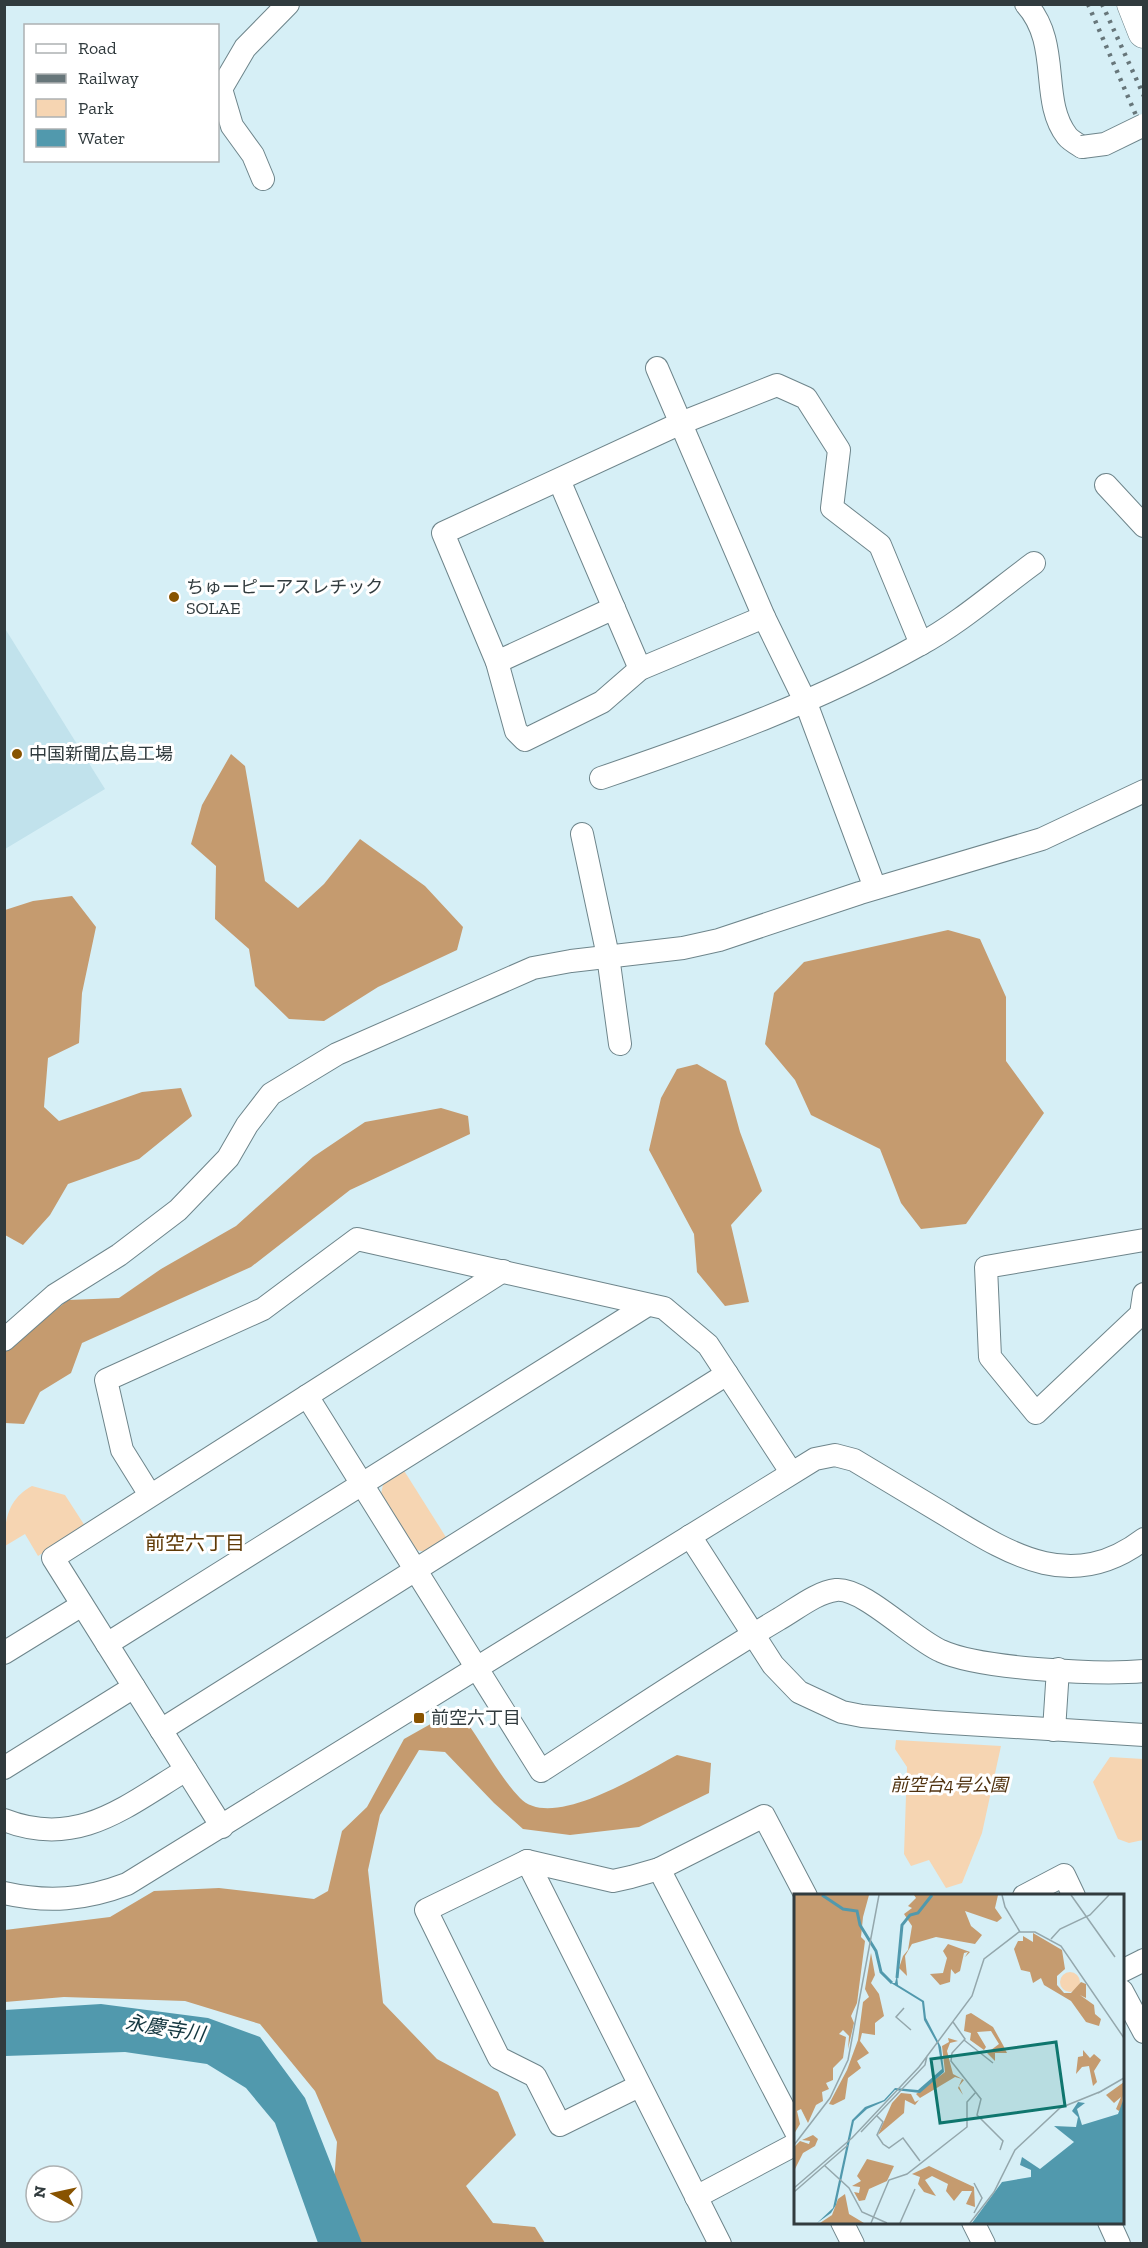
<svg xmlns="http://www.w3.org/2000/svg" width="1148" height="2248" font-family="'Zilla Slab','Noto Sans JP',serif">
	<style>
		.built { fill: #c1e2ec }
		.green { fill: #f6d5b2 }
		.forest { fill: #c59b6f }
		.water { fill: #5199ad }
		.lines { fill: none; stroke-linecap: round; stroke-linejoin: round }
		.minor-casing { stroke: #6e858b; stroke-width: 24 }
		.highway-casing { stroke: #6e858b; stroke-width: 33 }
		.minor { stroke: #fff; stroke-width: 22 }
		.highway { stroke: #fff; stroke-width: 32 }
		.rail { stroke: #67767a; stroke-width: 4.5; stroke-dasharray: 3 6; stroke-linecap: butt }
		.minor-bridge-casing { stroke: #6e858b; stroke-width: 24; stroke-linecap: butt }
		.minor-bridge { stroke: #fff; stroke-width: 22 }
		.poi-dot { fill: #885300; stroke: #fff; stroke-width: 2 }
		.labels { text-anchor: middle; stroke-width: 6; stroke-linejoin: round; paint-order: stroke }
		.poi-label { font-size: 18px; fill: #313b3e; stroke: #fff; text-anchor: start }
		.park-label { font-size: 18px; font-style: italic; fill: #50320f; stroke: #fff }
		.neighbourhood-label { font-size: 20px; fill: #5e3905; stroke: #fff }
		.water-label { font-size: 20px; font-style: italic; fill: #13363f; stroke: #fff }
		.inset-river { fill: none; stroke: #5199ad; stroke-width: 3 }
		.inset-road { fill: none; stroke: #94a7ac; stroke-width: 1.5 }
		.view { fill: #0f766e; fill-opacity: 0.15; stroke: #0f766e; stroke-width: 3 }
		.inset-edge { fill: none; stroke: #313b3e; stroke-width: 3 }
	</style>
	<rect width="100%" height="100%" fill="#d6eff6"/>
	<polygon class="built" points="4,627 105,789 5,849 4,849"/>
	<g class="green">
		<polygon points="403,1469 449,1542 430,1553 416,1550 381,1494 384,1480"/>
		<path d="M 32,1486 L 65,1495 L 85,1526 L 38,1556 L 25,1534 L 5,1546 C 4,1520 8,1499 32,1486 Z"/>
		<polygon points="896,1740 1001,1746 982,1833 962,1883 946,1888 929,1860 911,1866 904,1854 907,1767 895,1749"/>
		<polygon points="1110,1757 1143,1759 1143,1840 1129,1843 1118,1839 1093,1782"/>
	</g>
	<g class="forest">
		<polygon points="231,754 245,766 265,881 298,908 324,884 360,839 425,886 463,927 457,950 378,987 324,1021 289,1019 255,986 249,949 215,919 216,866 191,844 202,805"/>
		<polygon points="72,896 96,927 82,993 79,1043 48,1058 44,1107 59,1121 142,1092 181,1088 192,1116 139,1159 68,1184 50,1215 23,1245 5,1235 5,910 33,901"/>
		<polygon points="948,930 980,939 1006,997 1006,1061 1044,1113 966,1224 921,1229 901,1203 880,1149 811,1115 795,1080 765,1044 774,993 804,962"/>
		<polygon points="697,1064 726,1081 740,1132 762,1191 731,1225 749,1302 725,1306 697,1272 694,1234 649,1150 661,1098 677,1069"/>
		<polygon points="441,1108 468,1116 470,1134 350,1190 251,1267 82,1343 71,1373 40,1392 24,1424 5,1423 5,1351 68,1300 119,1298 161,1269 236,1226 313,1157 365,1122"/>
		<path d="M 443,1717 L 466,1721 C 484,1746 499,1776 520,1798 C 552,1832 644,1772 677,1755 L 711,1763 L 709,1793 L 639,1827 L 570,1835 L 523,1829 L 494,1803 L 445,1752 L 419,1750 L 380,1815 L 368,1870 L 383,2003 L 437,2059 L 498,2092 L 516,2135 L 466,2186 L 493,2223 L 535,2227 L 545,2243 L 333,2243 L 330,2237 L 337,2142 L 315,2091 L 260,2024 L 185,2001 L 64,1997 L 5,2002 L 5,1930 L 110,1917 L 154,1891 L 219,1888 L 314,1899 L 328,1891 L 342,1831 L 367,1807 L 404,1739 Z"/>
	</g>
	<polygon class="water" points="101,2004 208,2018 260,2037 305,2098 362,2243 318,2243 275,2123 246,2088 207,2064 125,2052 5,2056 5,2010"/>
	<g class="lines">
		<g class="minor-casing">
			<g id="minor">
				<path d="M 1026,4 C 1062,44 1039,100 1067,136 C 1070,140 1077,144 1082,147"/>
				<polyline points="263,179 253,155 232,126 221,89 245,48 288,4"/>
				<polyline points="657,368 764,617 806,703 875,888"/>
				<polyline points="559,480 640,669"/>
				<polyline points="1106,485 1144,526"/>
				<polyline points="764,617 640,669 602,702 525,740 516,731 497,662 443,533 681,423 777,385 806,398 839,450 832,508 880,545 921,644"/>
				<polyline points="497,662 614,608"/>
				<path d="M 601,778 C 710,741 818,702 919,645 C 960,623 997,590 1034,563"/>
				<polyline points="582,834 608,956 620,1044"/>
				<polyline points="1144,1240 986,1267 990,1357 1036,1413 1141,1314 1144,1294"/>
				<polyline points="4,1340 55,1295 119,1255 178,1210 228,1158 247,1125 271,1094 337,1054 533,968 571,961 683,948 719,940 860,893 1042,839 1144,791"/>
				<path d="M 307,1396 L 541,1771 C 620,1720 698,1667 779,1619 C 795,1610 817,1592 836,1590 C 863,1587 913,1639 941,1651 C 980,1669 1099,1675 1144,1671"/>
				<polyline points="150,1495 122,1450 106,1380 263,1309 357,1239 664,1308 708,1345 791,1472"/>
				<polyline points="690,1536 773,1665 799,1692 842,1712 862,1716 934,1722 1144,1735"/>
				<polyline points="107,1644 646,1306"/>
				<polyline points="4,1653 82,1605"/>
				<polyline points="161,1730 727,1374"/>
				<polyline points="1054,1730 1058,1669"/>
				<polyline points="4,1768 134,1687"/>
				<path d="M 4,1820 C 78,1849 126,1806 186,1770"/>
				<polyline points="222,1827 53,1558 503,1271"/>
				<polyline points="527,1861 720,2244"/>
				<polyline points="659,1869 796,2132"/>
				<path d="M 4,1893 C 48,1903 85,1900 127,1884 L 815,1459 L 835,1455 L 854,1460 C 886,1479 917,1498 949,1517 C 1013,1556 1073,1593 1144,1539"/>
				<polyline points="1024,1896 1064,1875 1074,1896"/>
				<polyline points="1122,1971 1144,1960"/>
				<polyline points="1122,1991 1144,2032"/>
				<polyline points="639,2086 560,2125 535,2076 499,2058 426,1910 527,1861 613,1881 631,1877 659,1869 764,1816 806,1896"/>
				<polyline points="696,2197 796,2144"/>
				<polyline points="842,2222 853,2244"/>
				<polyline points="973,2222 984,2244"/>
				<polyline points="1109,2222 1119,2244"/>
			</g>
		</g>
		<g class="highway-casing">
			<polyline id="highway" points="1133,4 1144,32"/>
		</g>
		<use href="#minor" class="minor"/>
		<use href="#highway" class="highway"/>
		<g class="rail">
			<polyline points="1088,4 1144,134"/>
			<polyline points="1102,4 1144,96"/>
		</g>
		<g class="minor-bridge-casing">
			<polyline id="minor-bridge" points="1082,147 1105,144 1144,125"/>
		</g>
		<use href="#minor-bridge" class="minor-bridge"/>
	</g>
	<g class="poi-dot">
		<circle cx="174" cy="597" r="6"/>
		<circle cx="17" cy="754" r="6"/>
		<rect x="413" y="1712" width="12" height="12" rx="3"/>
	</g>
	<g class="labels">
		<g class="poi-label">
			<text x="186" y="593">ちゅーピーアスレチック<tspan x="186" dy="21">SOLAE</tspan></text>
			<text x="29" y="760">中国新聞広島工場</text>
			<text x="431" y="1724">前空六丁目</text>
		</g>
		<g class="park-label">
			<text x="949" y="1791">前空台4号公園</text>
		</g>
		<g class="neighbourhood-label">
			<text x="195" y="1550">前空六丁目</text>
		</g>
		<g class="water-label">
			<text transform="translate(165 2028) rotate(9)" y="7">永慶寺川</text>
		</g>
	</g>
	<g transform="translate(794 1894)">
		<rect width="330" height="330" fill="#d6eff6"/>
		<path d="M266 88a10 10 0 1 1 20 0a10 10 0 1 1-20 0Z" fill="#f6d5b2"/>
		<path d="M 0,1 L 75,1 L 69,23 L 67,43 L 71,47 L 63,109 L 57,122 L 60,129 L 54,155 L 55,142 L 49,136 L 45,140 L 52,143 L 49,164 L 39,174 L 39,186 L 32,189 L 35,195 L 28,198 L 29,207 L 22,211 L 14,229 L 7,215 L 3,217 L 6,230 L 0,240 ZM 120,1 L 204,1 L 201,14 L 208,24 L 203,28 L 171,17 L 177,32 L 188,41 L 181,50 L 142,43 L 118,50 L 111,62 L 113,82 L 105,74 L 109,62 L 114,56 L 118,32 L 110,20 L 118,14 L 114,12 L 122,4 ZM 239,39 L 268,56 L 271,75 L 263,82 L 263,91 L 270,99 L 277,99 L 287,88 L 292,90 L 292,104 L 286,101 L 300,111 L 301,120 L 307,125 L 305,132 L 292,128 L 277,107 L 250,91 L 247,84 L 239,89 L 236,78 L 227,76 L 220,55 L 224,47 L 229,47 L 229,42 L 239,48 ZM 154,50 L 176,58 L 171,63 L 174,58 L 170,59 L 166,77 L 161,80 L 157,75 L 156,88 L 146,91 L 136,80 L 149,79 L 153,64 L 149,57 ZM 77,59 L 81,81 L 77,89 L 85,100 L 90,122 L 81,129 L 81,141 L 68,139 L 66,147 L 75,159 L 63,167 L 67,174 L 54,184 L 51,205 L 39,211 L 35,210 L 53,176 L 64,146 L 69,108 L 75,103 L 71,95 ZM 177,119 L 199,133 L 209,151 L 213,159 L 201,159 L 201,167 L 193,159 L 205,150 L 197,137 L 183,138 L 192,153 L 190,156 L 176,146 L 177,139 L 170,137 L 172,121 ZM 154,144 L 164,147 L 156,149 L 153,157 L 159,180 L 170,186 L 165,192 L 169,201 L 164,194 L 168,185 L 161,183 L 126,204 L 122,200 L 151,178 L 148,152 L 155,148 ZM 289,156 L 296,164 L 300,160 L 307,166 L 300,177 L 303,188 L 299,192 L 295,172 L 288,173 L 282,180 L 284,163 L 289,162 ZM 330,188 L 328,214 L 325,217 L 322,215 L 327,203 L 320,209 L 312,201 ZM 107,199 L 117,200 L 121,208 L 125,206 L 121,211 L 111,206 L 110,219 L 84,241 L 98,209 ZM 19,241 L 24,245 L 21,252 L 9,259 L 0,277 L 0,253 L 6,247 L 15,250 L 16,247 L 8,246 ZM 73,265 L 100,272 L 93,287 L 75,295 L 71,306 L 65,307 L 60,298 L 65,299 L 66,293 L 58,292 L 67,287 L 63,282 ZM 135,272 L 180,293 L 181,313 L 172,310 L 178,297 L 168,297 L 160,307 L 152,297 L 154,290 L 138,282 L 131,286 L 142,302 L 130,298 L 124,290 L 126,283 L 118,280 ZM 51,300 L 55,320 L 70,329 L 26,329 L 38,321 L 44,305 Z" fill="#c59b6f"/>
		<path d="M 103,81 L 104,91 L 130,107 L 132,124 L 147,153 L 150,178 L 126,199 L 101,196 L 91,207 L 73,215 L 60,227 L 42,311 L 37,319 L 23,329 L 39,314 L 58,226 L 71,213 L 90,206 L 101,194 L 124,196 L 148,175 L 144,151 L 130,126 L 128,108 L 97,89 L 101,89 ZM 330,204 L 330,329 L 178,329 L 208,288 L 237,283 L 237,276 L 226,271 L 228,263 L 246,275 L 280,248 L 260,232 L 282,233 L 284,223 L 278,217 L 284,208 L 291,209 L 283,215 L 288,231 L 324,220 Z" fill="#5199ad"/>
		<path class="inset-river" d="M 28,1 L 49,15 L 63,17 L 66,31 L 82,57 L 87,78 L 98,89M 103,84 L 108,31 L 116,21 L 124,19 L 138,1"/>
		<path class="inset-road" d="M 208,1 L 211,13 L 226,38M 277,1 L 321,63M 257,45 L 266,35 L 296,21 L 315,1M 110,114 L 102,123 L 117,136M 159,128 L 171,145 L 158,159 L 157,167 L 187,205 L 183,221 L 209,247 L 206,256M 170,146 L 199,169M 304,199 L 330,184M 83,222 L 89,228 L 83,241 L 89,250 L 95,254 L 109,244 L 126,267M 67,238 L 131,171 L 133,162M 0,251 L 36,204 L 54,166 L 85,1M 30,271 L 55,294 L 68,318 L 93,329M 0,294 L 58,244 L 125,173 L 178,102 L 190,65 L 225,38 L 241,38 L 267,52 L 330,144M 0,298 L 54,251M 180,319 L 188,304 L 180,289M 77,329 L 95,286 L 113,280 L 173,233 L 173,208 L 182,198M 106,329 L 121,295M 176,329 L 200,298 L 221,256 L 266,214 L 308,197"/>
		<path class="view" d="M 262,148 L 271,212 L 146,229 L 137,165 Z"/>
		<rect width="330" height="330" class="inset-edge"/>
	</g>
	<rect width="1148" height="2248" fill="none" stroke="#313b3e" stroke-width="12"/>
	<rect x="24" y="24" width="195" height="138" fill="#ffffff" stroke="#adb1b2" stroke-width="1.5"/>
	<rect x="36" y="44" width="30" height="9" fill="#ffffff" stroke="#adb1b2" stroke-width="1.5"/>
	<text x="78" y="54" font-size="18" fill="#313b3e">Road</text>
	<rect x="36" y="74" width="30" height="9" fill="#67767a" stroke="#adb1b2" stroke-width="1.5"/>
	<text x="78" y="84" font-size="18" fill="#313b3e">Railway</text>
	<rect x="36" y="99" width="30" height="18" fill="#f6d5b2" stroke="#adb1b2" stroke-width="1.5"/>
	<text x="78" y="114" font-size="18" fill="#313b3e">Park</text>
	<rect x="36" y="129" width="30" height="18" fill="#5199ad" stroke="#adb1b2" stroke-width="1.5"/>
	<text x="78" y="144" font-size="18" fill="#313b3e">Water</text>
	<g transform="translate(54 2194) rotate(278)"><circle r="28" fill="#ffffff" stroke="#adb1b2" stroke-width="1.5"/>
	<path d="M0-4.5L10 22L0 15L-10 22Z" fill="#885300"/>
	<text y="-9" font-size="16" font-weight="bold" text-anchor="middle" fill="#313b3e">N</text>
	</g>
</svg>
